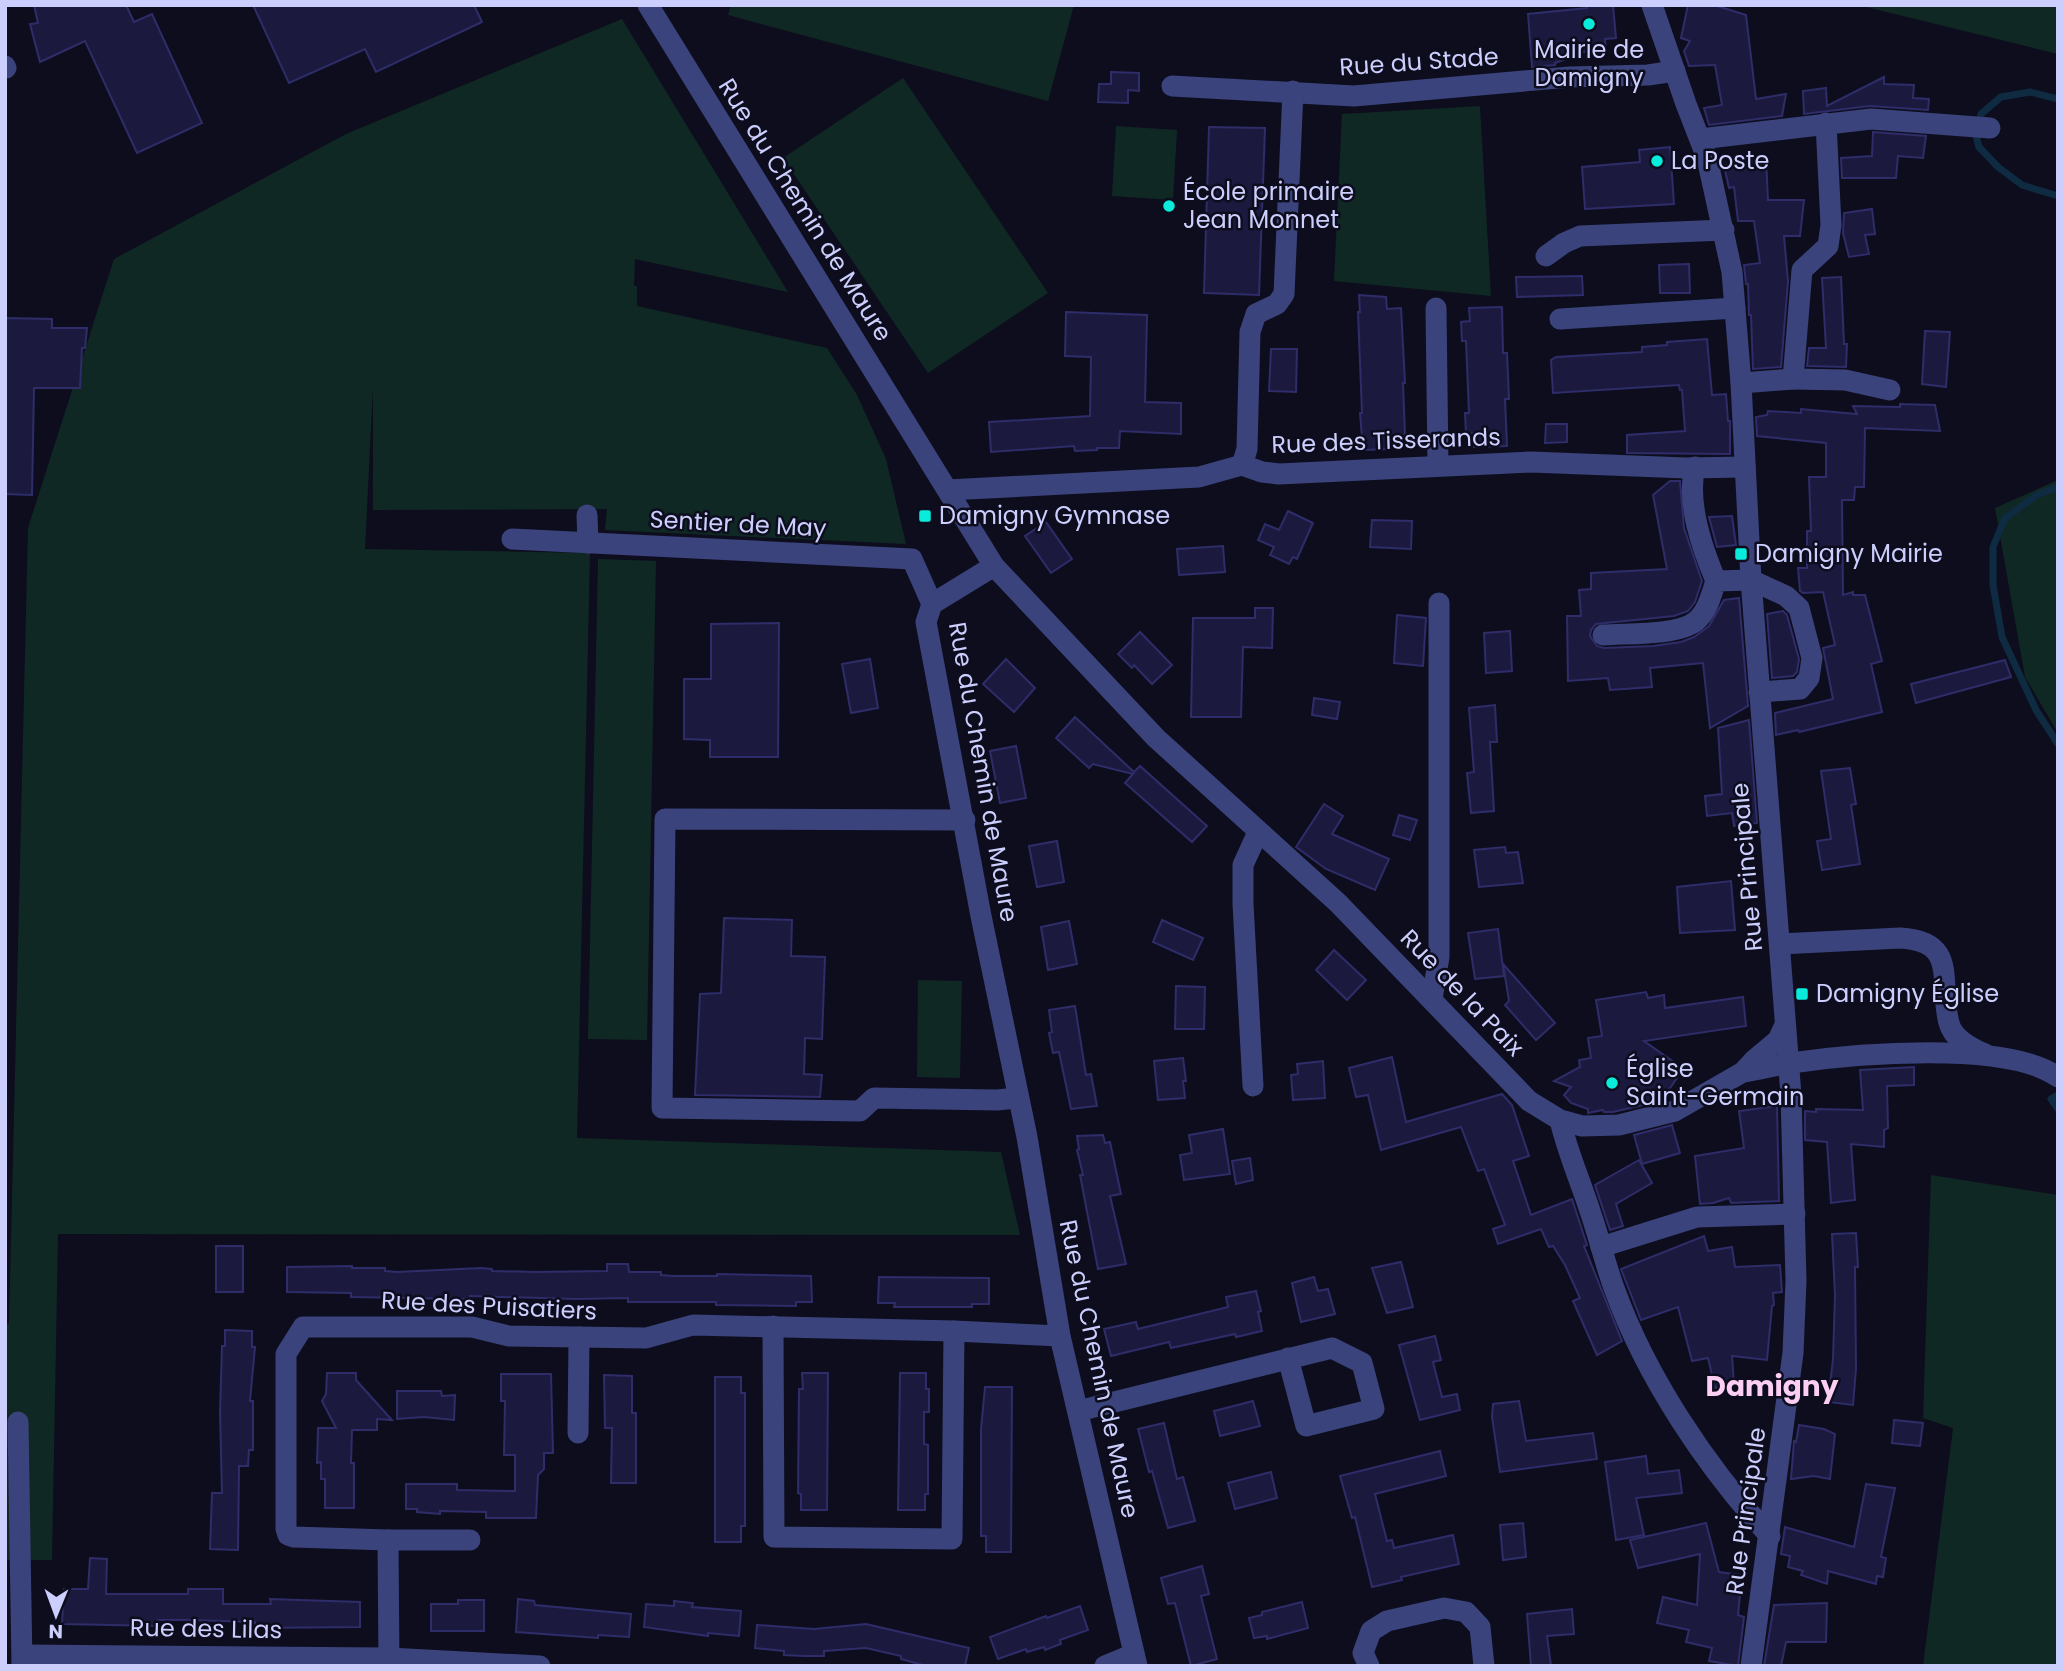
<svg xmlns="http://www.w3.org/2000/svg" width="2063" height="1671" font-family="Poppins,sans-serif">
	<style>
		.green { fill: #102823 }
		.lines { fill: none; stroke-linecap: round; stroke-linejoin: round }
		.stream { stroke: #0e2b41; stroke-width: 7 }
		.building { fill: #1b1a3e; stroke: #2e2d69; stroke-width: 2 }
		.minor { stroke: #3a437b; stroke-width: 21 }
		.poi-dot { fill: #09ecdb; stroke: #0d0d1e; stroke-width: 2.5 }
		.labels { text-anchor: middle; stroke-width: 5; stroke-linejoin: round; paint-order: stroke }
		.poi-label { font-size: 24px; fill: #cccffd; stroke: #0d0d1e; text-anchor: start }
		.street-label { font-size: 24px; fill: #cccffd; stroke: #0d0d1e }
		.quarter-label { font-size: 28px; font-weight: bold; fill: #fdcef4; stroke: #0d0d1e }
	</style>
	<rect width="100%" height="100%" fill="#0d0d1e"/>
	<g class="green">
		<polygon points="731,5 1074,5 1048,101 728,15"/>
		<polygon points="1858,5 2058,5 2058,54"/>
		<polygon points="622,19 788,292 635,259 634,286 637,286 637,306 827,348 857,395 886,459 906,544 605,530 607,509 373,510 373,387 365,549 590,553 577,1138 1001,1152 1020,1235 58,1234 52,1560 5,1560 5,1324 9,1324 28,528 114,259 346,134"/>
		<polygon points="903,78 1048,293 928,373 783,158"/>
		<polygon points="1480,106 1491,296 1334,281 1342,114"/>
		<polygon points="1116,126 1177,130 1173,200 1112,196"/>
		<polygon points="2058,480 2058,733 2025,677 1995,508"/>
		<polygon points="598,559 656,561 647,1040 588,1039"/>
		<polygon points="918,980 962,981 960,1078 917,1077"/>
		<polygon points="1931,1175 2058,1195 2058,1666 1923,1666 1953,1428 1923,1418"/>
	</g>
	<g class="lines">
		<g class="stream">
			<polyline points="2058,99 2030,92 2001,97 1981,114 1976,136 1979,147 1998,167 2022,185 2058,196"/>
			<polyline points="2058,487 2037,495 2005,518 1993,547 1993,585 2002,637 2036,710 2058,744"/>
			<polyline points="2058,1095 2051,1099 2058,1109"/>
		</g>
	</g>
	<g class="building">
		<polygon points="34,5 126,5 134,22 152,14 202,123 137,153 85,41 40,62 30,24 38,23"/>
		<polygon points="253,5 474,5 482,22 376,72 365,49 289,83"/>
		<polygon points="1587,5 1613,5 1616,38 1605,39 1606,50 1584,52 1555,63 1555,65 1532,67 1528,14 1587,8"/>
		<polygon points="1688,5 1714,5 1746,15 1756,99 1786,94 1782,116 1709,125 1704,108 1722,105 1715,65 1689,66 1684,51 1690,41 1681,38"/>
		<polygon points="1111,72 1139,73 1139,91 1128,90 1128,103 1098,102 1099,84 1111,84"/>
		<polygon points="1884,77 1884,84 1914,85 1913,98 1929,99 1928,110 1870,106 1804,114 1803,91 1826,88 1827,106"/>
		<polygon points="1209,127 1265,128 1259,295 1204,293"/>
		<polygon points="1873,132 1926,136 1923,158 1898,156 1896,178 1842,178 1841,158 1872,156"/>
		<polygon points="1670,147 1674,204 1585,209 1582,167 1640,162 1639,150"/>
		<polygon points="1766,158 1768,200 1804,200 1800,236 1784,236 1788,281 1781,367 1753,369 1751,315 1749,315 1748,284 1746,284 1744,265 1760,263 1754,221 1738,221 1734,187 1729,188 1724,166"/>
		<polygon points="1872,209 1875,234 1865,235 1869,254 1849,257 1843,233 1844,213"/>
		<polygon points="1689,264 1690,293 1660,293 1659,265"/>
		<polygon points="1582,276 1583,295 1517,297 1516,277"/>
		<polygon points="1841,277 1844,344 1847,344 1846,367 1807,366 1809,348 1826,348 1822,278"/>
		<polygon points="1359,295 1386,297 1387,309 1401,308 1405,383 1403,383 1405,435 1390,436 1391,449 1363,450 1360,413 1362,413 1358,312 1360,312"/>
		<polygon points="1502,307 1503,353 1507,353 1509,399 1505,399 1507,446 1474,447 1473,433 1466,434 1465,413 1469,413 1466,341 1462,341 1461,322 1470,321 1469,308"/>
		<polygon points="1066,312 1147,315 1145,402 1181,403 1181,434 1120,431 1119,448 1097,448 1097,450 1075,451 1074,446 991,452 989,422 1090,416 1091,357 1065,356"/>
		<polygon points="5,318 52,319 52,328 87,328 85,348 82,348 80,388 34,388 32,495 5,494"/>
		<polygon points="1925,331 1950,332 1946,387 1922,384"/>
		<polygon points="1707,339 1712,395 1726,394 1728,421 1730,421 1730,454 1627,453 1627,435 1685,431 1682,390 1680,390 1679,385 1553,393 1551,360 1556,357 1642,352 1642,347 1667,345 1667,342"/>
		<polygon points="1271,349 1297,349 1296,392 1269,391"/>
		<polygon points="1900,404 1935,405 1940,431 1865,428 1864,487 1855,487 1854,500 1842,500 1843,595 1853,592 1853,595 1865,595 1882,661 1871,664 1882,712 1799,732 1798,730 1776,735 1775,713 1833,699 1823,648 1835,645 1823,592 1803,593 1800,591 1798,568 1807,568 1807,531 1811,531 1809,477 1826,477 1826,443 1757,436 1756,417 1767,415 1768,411 1801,413 1801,409 1857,414 1853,406 1900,407"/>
		<polygon points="1546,424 1567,424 1567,442 1545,443"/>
		<polygon points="1670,481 1680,481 1684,528 1702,581 1695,602 1688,611 1674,616 1596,624 1591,630 1590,636 1597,646 1604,648 1653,646 1681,642 1694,637 1709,626 1724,600 1739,598 1748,706 1710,728 1703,663 1650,668 1652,687 1610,690 1608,678 1568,681 1567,616 1581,616 1579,590 1591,589 1591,573 1667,569 1653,495"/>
		<polygon points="1288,511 1313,523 1297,559 1293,557 1289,564 1270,555 1274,547 1258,540 1265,524 1279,530"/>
		<polygon points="1732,516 1736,545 1717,547 1709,517"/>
		<polygon points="1372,520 1412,521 1411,549 1370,547"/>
		<polygon points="1046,522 1072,559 1051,573 1025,536"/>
		<polygon points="1223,546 1225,572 1179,575 1177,549"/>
		<polygon points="1255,608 1273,608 1272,648 1243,647 1241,717 1191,717 1193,618 1255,618"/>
		<polygon points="1783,611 1787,615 1799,659 1797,672 1793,676 1772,678 1767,614"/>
		<polygon points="1397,615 1426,618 1423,666 1394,663"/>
		<polygon points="779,623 778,757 710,757 710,740 684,739 684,679 711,679 711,624"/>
		<polygon points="1510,631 1512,671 1486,673 1484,633"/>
		<polygon points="1140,632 1172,665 1152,684 1134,665 1132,668 1118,654"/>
		<polygon points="870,659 878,708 851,713 842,664"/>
		<polygon points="1006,659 1035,688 1014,712 983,684"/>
		<polygon points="2005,660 2011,677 1916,703 1911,684"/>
		<polygon points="1314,698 1340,702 1337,719 1312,715"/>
		<polygon points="1495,705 1497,742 1490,742 1494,811 1471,813 1467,773 1474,772 1469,708"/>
		<polygon points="1075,717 1134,772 1140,766 1207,826 1192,842 1125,783 1133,774 1093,764 1089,768 1056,738"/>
		<polygon points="1749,720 1757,823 1734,826 1732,813 1707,816 1705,796 1722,794 1718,728"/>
		<polygon points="1016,746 1026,798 1000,803 990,751"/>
		<polygon points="1850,768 1856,804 1851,805 1860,864 1822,870 1817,841 1831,839 1821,771"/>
		<polygon points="1324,804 1343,816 1332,834 1389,859 1375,890 1326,869 1296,847"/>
		<polygon points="1399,815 1417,820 1410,840 1393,835"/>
		<polygon points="1057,841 1064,882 1037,887 1029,846"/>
		<polygon points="1505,847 1506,853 1518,852 1523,883 1479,887 1474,850"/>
		<polygon points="1731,881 1735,930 1680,933 1677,887"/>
		<polygon points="724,918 792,920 791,956 825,957 822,1039 805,1038 804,1074 822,1075 820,1097 695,1095 700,994 721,993"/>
		<polygon points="1162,920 1203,938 1193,960 1153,942"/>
		<polygon points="1069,921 1077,964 1048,970 1041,927"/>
		<polygon points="1498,929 1504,976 1475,979 1468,933"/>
		<polygon points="1334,950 1366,980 1347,1000 1316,970"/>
		<polygon points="1503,964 1555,1023 1536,1040 1505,1005 1509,1001"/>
		<polygon points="1176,986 1205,987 1204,1029 1175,1029"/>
		<polygon points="1646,992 1648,998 1664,995 1665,1008 1743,997 1746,1026 1644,1041 1674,1062 1667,1073 1677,1078 1666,1094 1663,1094 1665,1100 1613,1112 1604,1112 1603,1110 1588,1113 1588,1109 1571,1103 1564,1095 1571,1087 1554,1081 1580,1067 1579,1060 1591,1058 1588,1038 1602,1036 1596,1000"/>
		<polygon points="1075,1006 1086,1075 1091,1074 1097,1106 1071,1109 1059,1052 1053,1053 1049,1033 1052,1032 1049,1010"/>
		<polygon points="1392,1057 1406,1122 1502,1094 1512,1105 1529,1156 1513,1161 1531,1215 1572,1199 1587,1245 1584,1246 1622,1341 1597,1355 1573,1301 1580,1298 1565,1265 1553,1246 1549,1247 1541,1229 1498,1244 1493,1229 1505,1225 1484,1169 1478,1171 1461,1127 1381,1150 1368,1095 1356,1097 1349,1068"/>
		<polygon points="1183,1058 1186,1081 1183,1081 1185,1098 1158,1100 1154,1061"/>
		<polygon points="1323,1061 1325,1098 1293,1100 1291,1075 1298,1074 1297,1064"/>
		<polygon points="1914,1067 1914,1085 1887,1086 1888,1128 1884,1130 1884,1147 1851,1144 1855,1200 1831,1203 1827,1142 1805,1140 1805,1111 1816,1112 1816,1109 1863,1110 1860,1070"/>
		<polygon points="1777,1106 1779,1201 1731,1203 1729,1198 1713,1203 1700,1204 1695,1156 1744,1148 1739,1111"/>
		<polygon points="1672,1125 1680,1153 1642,1164 1634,1135"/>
		<polygon points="1223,1129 1230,1174 1184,1180 1180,1155 1192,1153 1189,1135"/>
		<polygon points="1103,1135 1105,1143 1110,1142 1121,1194 1110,1196 1126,1264 1098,1269 1080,1175 1083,1175 1077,1150 1079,1149 1077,1136"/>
		<polygon points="1250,1158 1253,1180 1236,1184 1232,1161"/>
		<polygon points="1639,1160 1652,1183 1616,1204 1623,1226 1610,1230 1595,1185"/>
		<polygon points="1856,1233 1858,1267 1855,1267 1856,1369 1853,1405 1828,1402 1833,1359 1835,1295 1832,1234"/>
		<polygon points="1704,1236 1708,1251 1732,1247 1735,1267 1780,1265 1782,1292 1773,1293 1774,1305 1772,1306 1767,1360 1732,1356 1734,1384 1715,1388 1708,1358 1692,1361 1678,1307 1641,1320 1621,1269"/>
		<rect x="216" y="1246" width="27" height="46"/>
		<polygon points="1401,1262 1413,1307 1387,1313 1372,1268"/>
		<polygon points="607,1264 628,1264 629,1272 661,1272 661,1275 673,1276 717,1276 717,1274 811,1276 812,1302 796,1302 796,1306 716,1305 716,1302 628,1302 628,1298 576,1299 470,1296 470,1299 351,1297 351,1293 287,1292 287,1267 352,1266 352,1268 385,1268 385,1271 397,1272 481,1268 492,1269 492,1271 535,1272 607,1271"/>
		<polygon points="879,1277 989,1278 989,1304 972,1304 972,1307 894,1307 895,1303 878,1303"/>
		<polygon points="1314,1277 1318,1291 1328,1289 1335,1314 1301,1322 1292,1283"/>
		<polygon points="1256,1291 1261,1311 1258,1312 1262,1331 1236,1337 1235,1334 1171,1348 1169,1342 1111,1356 1104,1329 1136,1322 1138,1329 1228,1307 1226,1297"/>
		<polygon points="225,1330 252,1331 252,1347 255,1347 250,1401 253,1401 253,1450 249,1450 248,1466 239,1466 238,1550 210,1549 212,1493 222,1493 220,1413 222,1346 225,1346"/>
		<polygon points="1435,1336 1441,1360 1433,1362 1442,1397 1457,1394 1460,1410 1420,1420 1399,1345"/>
		<polygon points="327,1373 356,1373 356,1380 392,1420 377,1419 377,1430 352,1430 351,1463 354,1463 354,1508 325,1508 325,1479 321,1479 321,1462 317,1463 318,1428 336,1428 322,1401 326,1394"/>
		<polygon points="802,1373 828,1373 827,1510 801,1510 801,1494 798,1493 799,1389 803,1389"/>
		<polygon points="900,1373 926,1373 926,1389 929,1389 929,1412 924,1412 924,1444 928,1445 928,1494 925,1494 925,1510 898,1510"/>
		<polygon points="501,1374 551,1374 553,1453 544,1453 544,1469 538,1475 536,1518 486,1518 486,1512 440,1511 440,1514 417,1512 417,1509 406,1509 406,1484 457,1484 457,1490 515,1491 515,1455 504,1455 505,1401 501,1401"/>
		<polygon points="604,1375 632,1376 632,1413 636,1413 636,1483 611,1483 612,1428 605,1428"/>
		<polygon points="715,1377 741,1377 741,1393 745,1393 745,1526 741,1526 741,1542 715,1542"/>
		<polygon points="985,1387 1012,1387 1011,1552 986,1552 986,1536 981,1536 981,1429"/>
		<polygon points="397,1391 441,1391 442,1396 455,1395 454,1420 424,1417 397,1419"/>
		<polygon points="1253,1401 1260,1426 1220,1436 1214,1411"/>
		<polygon points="1519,1401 1526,1441 1593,1433 1597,1459 1500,1472 1492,1417 1493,1404"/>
		<polygon points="1894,1420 1923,1423 1920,1446 1892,1443"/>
		<polygon points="1164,1423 1177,1479 1183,1477 1195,1521 1168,1528 1152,1471 1149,1472 1138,1429"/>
		<polygon points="1799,1425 1824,1429 1835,1434 1830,1479 1814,1476 1791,1479 1794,1441 1796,1442"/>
		<polygon points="1440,1451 1446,1476 1375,1494 1387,1541 1392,1540 1394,1548 1453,1535 1459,1564 1401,1577 1402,1580 1372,1587 1355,1517 1352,1518 1340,1476"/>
		<polygon points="1646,1456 1648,1474 1679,1470 1682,1493 1636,1498 1644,1535 1616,1540 1605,1462"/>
		<polygon points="1271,1472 1277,1498 1235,1509 1228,1483"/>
		<polygon points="1866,1484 1895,1488 1881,1557 1886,1558 1883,1577 1877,1576 1876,1584 1828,1571 1827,1584 1801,1575 1803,1571 1788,1567 1790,1556 1781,1554 1785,1527 1854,1547"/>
		<polygon points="1523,1523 1526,1557 1503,1560 1500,1525"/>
		<polygon points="1706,1523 1719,1572 1742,1575 1738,1615 1744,1617 1738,1666 1709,1661 1712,1648 1686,1642 1689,1630 1657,1623 1663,1597 1697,1605 1700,1554 1638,1568 1630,1540"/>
		<polygon points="90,1558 107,1559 106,1594 188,1594 188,1589 223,1589 223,1604 271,1604 270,1599 360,1602 360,1627 255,1628 255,1622 187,1620 158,1620 158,1626 62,1624 64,1589 88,1589"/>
		<polygon points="1202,1566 1209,1594 1201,1596 1217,1659 1191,1666 1175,1603 1168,1604 1161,1578"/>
		<polygon points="518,1599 534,1601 535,1605 631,1614 629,1637 598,1635 598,1638 516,1632"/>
		<polygon points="458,1600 484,1600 484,1631 431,1631 431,1604 458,1604"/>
		<polygon points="674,1601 693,1603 692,1607 741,1611 739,1636 708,1633 708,1636 644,1627 646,1604 674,1606"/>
		<polygon points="1302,1602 1308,1628 1267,1639 1267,1636 1254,1638 1249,1618 1262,1615 1262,1612"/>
		<polygon points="1827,1603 1826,1642 1786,1642 1781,1666 1764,1666 1774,1605"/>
		<polygon points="1080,1606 1088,1630 1060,1640 1061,1644 1045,1650 1044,1647 1027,1652 1026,1649 998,1659 990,1637 1046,1616 1047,1618"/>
		<polygon points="1572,1609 1574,1634 1547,1636 1551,1666 1531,1666 1527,1614"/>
		<polygon points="866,1624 969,1648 965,1666 926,1666 901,1659 901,1656 866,1648 824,1651 824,1656 804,1656 784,1655 784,1651 755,1648 757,1625 814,1629"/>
	</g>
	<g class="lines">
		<g class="minor">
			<polyline points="648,5 994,566 1156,738 1338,903 1529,1101 1560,1120 1582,1126 1619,1125 1675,1111 1743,1072 1754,1060 1778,1040 1785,1025"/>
			<polyline points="1652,5 1686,104 1707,158 1732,272 1741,383 1751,580 1791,1095 1796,1281 1793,1353 1751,1666"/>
			<polyline points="5,66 6,68"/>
			<polyline points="1172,86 1354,96 1570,77 1648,75 1675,71"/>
			<polyline points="1700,139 1871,119 1990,128"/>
			<polyline points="1546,256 1564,243 1580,236 1724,230"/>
			<polyline points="1436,308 1438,466"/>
			<polyline points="1560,319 1735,308"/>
			<polyline points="1793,379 1845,380 1890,390"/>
			<polyline points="1741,383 1793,379 1802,270 1828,246 1831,225 1826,123"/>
			<polyline points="1242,465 1247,449 1250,332 1256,314 1277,304 1284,294 1293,91"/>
			<path d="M 1695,467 C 1686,503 1702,548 1716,581"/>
			<polyline points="948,490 1199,477 1242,465 1262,472 1279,474 1531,462 1686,468 1745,467"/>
			<polyline points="587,515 588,543"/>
			<polyline points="512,539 912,559 932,604"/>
			<polyline points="994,566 932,604 926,622 981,916 1027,1137 1060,1336 1137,1666"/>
			<path d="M 1603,635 C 1627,633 1678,636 1696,621 C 1708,611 1711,595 1716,581 L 1751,580 L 1786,596 L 1799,608 L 1812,658 L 1809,678 L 1800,689 L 1759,692"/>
			<polyline points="965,820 665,819 662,1108 860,1111 874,1098 997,1100 1018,1098"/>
			<path d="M 1780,944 L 1900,938 C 1960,941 1938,983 1949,1023 C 1953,1039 1971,1048 1985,1054"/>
			<polyline points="1432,999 1439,957 1439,603"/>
			<path d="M 1743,1072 C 1760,1070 1775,1065 1791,1063 C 1853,1054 2006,1040 2058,1077"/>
			<polyline points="1253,1086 1243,904 1243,865 1258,832"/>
			<path d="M 1560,1120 C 1567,1151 1580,1180 1590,1211 C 1599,1237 1605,1263 1614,1288 C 1646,1377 1707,1468 1770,1536"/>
			<polyline points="1601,1247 1697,1217 1795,1214"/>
			<polyline points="773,1326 774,1537 952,1539 954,1331"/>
			<polyline points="1078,1411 1332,1348 1362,1363 1374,1409 1306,1426 1288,1358"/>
			<polyline points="18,1422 22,1666"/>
			<polyline points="578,1433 579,1337"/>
			<polyline points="388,1540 470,1540"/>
			<polyline points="23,1655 389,1658 540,1666"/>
			<polyline points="389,1666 388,1540 294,1537 288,1535 286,1529 286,1354 303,1327 472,1327 509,1336 646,1338 693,1325 954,1331 1060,1336"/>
			<polyline points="1105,1666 1134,1654"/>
			<polyline points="1369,1666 1363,1653 1371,1631 1387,1621 1444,1608 1466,1612 1480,1627 1484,1666"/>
		</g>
	</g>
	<g class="poi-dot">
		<circle cx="1589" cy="24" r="7"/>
		<circle cx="1657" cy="161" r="7"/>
		<circle cx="1169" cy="206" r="7"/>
		<rect x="918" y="509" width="14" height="14" rx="3.5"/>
		<rect x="1734" y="547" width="14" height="14" rx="3.5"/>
		<rect x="1795" y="987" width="14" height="14" rx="3.5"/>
		<circle cx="1612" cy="1083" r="7"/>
	</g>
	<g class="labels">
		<g class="poi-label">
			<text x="1589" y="58" text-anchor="middle">Mairie de<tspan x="1589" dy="28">Damigny</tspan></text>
			<text x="1671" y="169">La Poste</text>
			<text x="1183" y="200">École primaire<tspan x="1183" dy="28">Jean Monnet</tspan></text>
			<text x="939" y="524">Damigny Gymnase</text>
			<text x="1755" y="562">Damigny Mairie</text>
			<text x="1816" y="1002">Damigny Église</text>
			<text x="1626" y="1077">Église<tspan x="1626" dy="28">Saint-Germain</tspan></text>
		</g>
		<g class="street-label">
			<text transform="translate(1419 62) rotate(-4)" y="8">Rue du Stade</text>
			<text transform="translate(805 210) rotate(58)" y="8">Rue du Chemin de Maure</text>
			<text transform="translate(1386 441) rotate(-2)" y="8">Rue des Tisserands</text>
			<text transform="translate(738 524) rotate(3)" y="8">Sentier de May</text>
			<text transform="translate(983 772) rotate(80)" y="8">Rue du Chemin de Maure</text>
			<text transform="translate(1747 867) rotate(-95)" y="8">Rue Principale</text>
			<text transform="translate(1462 993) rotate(46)" y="8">Rue de la Paix</text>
			<text transform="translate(489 1306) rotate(3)" y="8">Rue des Puisatiers</text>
			<text transform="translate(1099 1369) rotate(78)" y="8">Rue du Chemin de Maure</text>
			<text transform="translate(1746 1511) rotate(-82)" y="8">Rue Principale</text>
			<text transform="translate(206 1629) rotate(1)" y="8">Rue des Lilas</text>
		</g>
		<g class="quarter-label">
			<text x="1772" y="1396">Damigny</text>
		</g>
	</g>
	<rect width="2063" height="1671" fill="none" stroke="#cccffd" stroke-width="14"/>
	<g transform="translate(56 1615) rotate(181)" stroke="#0d0d1e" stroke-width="5" paint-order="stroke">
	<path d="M0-5L12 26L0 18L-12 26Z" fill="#cccffd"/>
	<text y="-10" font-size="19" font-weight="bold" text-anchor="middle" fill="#cccffd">N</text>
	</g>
</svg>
